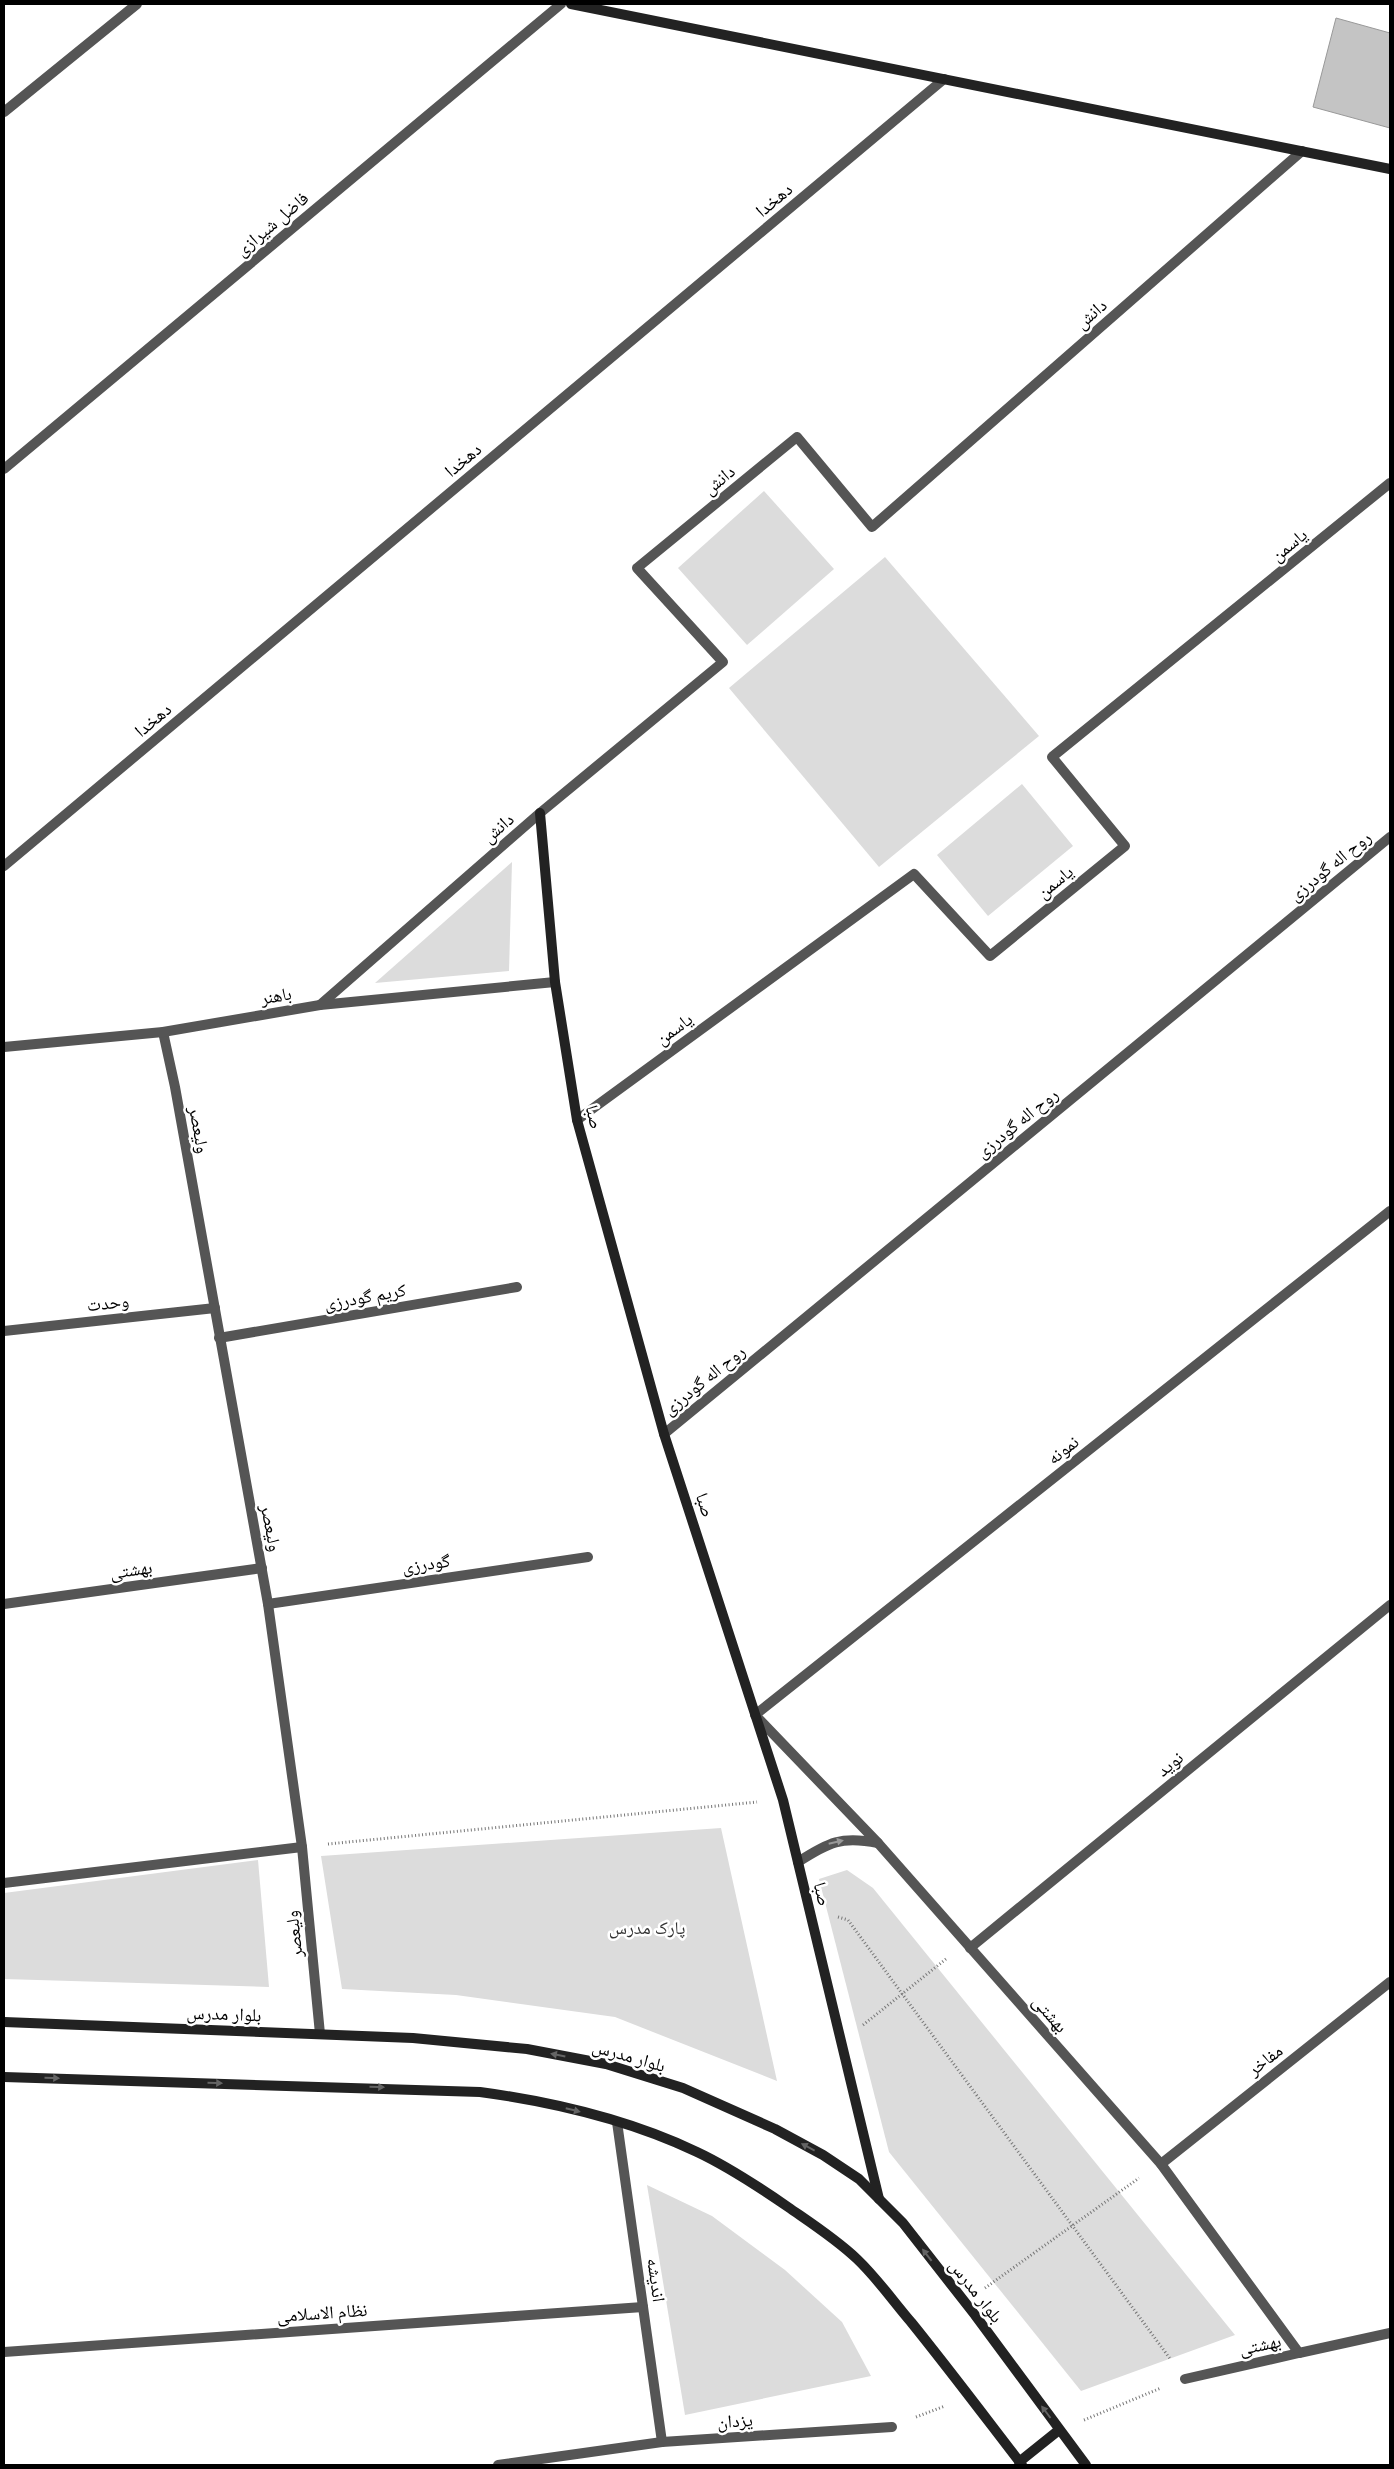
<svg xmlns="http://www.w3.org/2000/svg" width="1394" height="2469" font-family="Cabin,'Noto Naskh Arabic',sans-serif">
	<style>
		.green { fill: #dcdcdc }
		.building { fill: #c4c4c4; stroke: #999 }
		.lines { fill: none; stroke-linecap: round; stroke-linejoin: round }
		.path { stroke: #777; stroke-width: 3; stroke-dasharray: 1 2.5; stroke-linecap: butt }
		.street { stroke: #555; stroke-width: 10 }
		.secondary { stroke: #222; stroke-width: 10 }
		.oneway { fill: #999 }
		.oneway2 { fill: #646464 }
		.labels { text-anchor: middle; stroke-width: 5; stroke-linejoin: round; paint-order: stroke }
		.street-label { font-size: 18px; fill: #000; stroke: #fff }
		.park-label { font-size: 18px; fill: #333; stroke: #fff }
	</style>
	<rect width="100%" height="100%" fill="#fff"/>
	<g class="green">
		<polygon points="764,491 834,569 747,645 678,568"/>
		<polygon points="885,557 1039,736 879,867 729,688"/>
		<polygon points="1022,784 1073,846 988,916 937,855"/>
		<polygon points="512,862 509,971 375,983"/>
		<polygon points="721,1828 777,2081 615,2017 456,1995 342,1989 321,1856"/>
		<polygon points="258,1860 269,1987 4,1979 4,1893"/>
		<polygon points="847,1870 873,1888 1235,2335 1081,2391 889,2152 819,1879"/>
		<polygon points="647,2185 712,2216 785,2270 842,2322 871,2376 685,2415"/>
	</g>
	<polygon class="building" points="1336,18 1390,33 1390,128 1313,107"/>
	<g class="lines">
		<g class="path">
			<polyline points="328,1844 757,1802"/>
			<polyline points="838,1917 848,1920 1171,2360"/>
			<polyline points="863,2025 946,1959"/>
			<polyline points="985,2288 1139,2178"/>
			<polyline points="916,2417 945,2406"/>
			<polyline points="1084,2420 1161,2388"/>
		</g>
		<g class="street">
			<polyline points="4,112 137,4"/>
			<polyline points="4,469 561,4"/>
			<polyline points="4,866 944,79"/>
			<polyline points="320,1005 540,813 723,662 637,568 797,437 872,527 1302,151"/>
			<polyline points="163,1032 175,1087 268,1604 302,1847 320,2034"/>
			<polyline points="4,1047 163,1032 320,1005 555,982"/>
			<polyline points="577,1120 914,874 990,956 1125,846 1052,757 1390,483"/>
			<polyline points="1390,1211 755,1715 878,1843 1161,2164 1299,2353 1390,2333"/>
			<polyline points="4,1331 215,1308"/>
			<polyline points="219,1338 517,1287"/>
			<polyline points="664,1434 1390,837"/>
			<polyline points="4,1604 262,1568"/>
			<polyline points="268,1604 588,1557"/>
			<path d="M 798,1862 C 829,1842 841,1836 878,1843"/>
			<polyline points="4,1883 302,1847"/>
			<polyline points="970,1948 1390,1605"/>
			<polyline points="617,2122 662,2442"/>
			<polyline points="1161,2164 1390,1982"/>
			<polyline points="4,2352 643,2307"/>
			<polyline points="1185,2379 1299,2353"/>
			<polyline points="498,2465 662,2442 892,2427"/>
		</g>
		<g class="secondary">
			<polyline points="571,4 1390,169"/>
			<polyline points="540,813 555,982 577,1120 664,1434 783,1800 879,2199"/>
			<polyline points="4,2022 413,2038 527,2049 606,2064 683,2088 775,2129 823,2155 859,2179 903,2223 975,2315 1086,2465"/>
			<path d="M 4,2077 L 480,2092 C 554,2102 630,2120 697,2152 C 729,2167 759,2187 788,2207 C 811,2223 836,2239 857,2259 C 877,2278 893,2301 911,2322 C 949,2369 985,2417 1022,2465"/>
			<polyline points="1019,2462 1059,2430"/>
		</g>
	</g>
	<defs><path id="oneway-solid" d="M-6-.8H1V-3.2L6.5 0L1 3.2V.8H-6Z" transform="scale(1.25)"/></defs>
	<use class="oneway" href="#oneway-solid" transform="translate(836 1842) rotate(-13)"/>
	<g class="oneway2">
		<use href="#oneway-solid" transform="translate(558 2055) rotate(-169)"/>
		<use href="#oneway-solid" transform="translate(52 2078) rotate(2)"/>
		<use href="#oneway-solid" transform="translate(215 2083) rotate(2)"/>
		<use href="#oneway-solid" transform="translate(377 2087) rotate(2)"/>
		<use href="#oneway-solid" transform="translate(573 2110) rotate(14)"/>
		<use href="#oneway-solid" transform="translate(808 2147) rotate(-152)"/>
		<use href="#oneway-solid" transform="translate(927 2255) rotate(-128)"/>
		<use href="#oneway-solid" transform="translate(1046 2412) rotate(-127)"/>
	</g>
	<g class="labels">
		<g class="street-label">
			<text transform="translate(774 200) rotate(-40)" y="6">دهخدا</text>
			<text transform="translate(272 224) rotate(-40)" y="6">فاضل شیرازی</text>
			<text transform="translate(1091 314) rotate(-41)" y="6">دانش</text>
			<text transform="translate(463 460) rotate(-40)" y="6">دهخدا</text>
			<text transform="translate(719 480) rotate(-39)" y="6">دانش</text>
			<text transform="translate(1289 545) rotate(-39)" y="6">یاسمن</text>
			<text transform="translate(153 720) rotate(-40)" y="6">دهخدا</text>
			<text transform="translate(498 828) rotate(-41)" y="6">دانش</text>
			<text transform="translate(1330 866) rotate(-39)" y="6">روح اله گودرزی</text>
			<text transform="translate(1055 882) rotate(-39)" y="6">یاسمن</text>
			<text transform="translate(276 996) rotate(-10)" y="6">باهنر</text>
			<text transform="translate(674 1029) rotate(-36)" y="6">یاسمن</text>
			<text transform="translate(594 1117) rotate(77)" y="6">صبا</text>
			<text transform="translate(1017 1123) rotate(-39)" y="6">روح اله گودرزی</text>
			<text transform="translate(199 1130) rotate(80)" y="6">ولیعصر</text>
			<text transform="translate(365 1297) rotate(-10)" y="6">کریم گودرزی</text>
			<text transform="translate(108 1303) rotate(-6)" y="6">وحدت</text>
			<text transform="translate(704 1380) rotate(-39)" y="6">روح اله گودرزی</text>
			<text transform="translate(1063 1450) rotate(-38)" y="6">نمونه</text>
			<text transform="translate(705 1505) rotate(71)" y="6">صبا</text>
			<text transform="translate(271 1528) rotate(79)" y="6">ولیعصر</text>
			<text transform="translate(426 1564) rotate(-8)" y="6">گودرزی</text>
			<text transform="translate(131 1570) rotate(-8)" y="6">بهشتی</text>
			<text transform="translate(1170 1764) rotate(-39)" y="6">نوید</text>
			<text transform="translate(822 1894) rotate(77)" y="6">صبا</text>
			<text transform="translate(294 1934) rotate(-96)" y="6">ولیعصر</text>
			<text transform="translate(224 2014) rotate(2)" y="6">بلوار مدرس</text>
			<text transform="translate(1050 2014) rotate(49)" y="6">بهشتی</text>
			<text transform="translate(629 2056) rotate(16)" y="6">بلوار مدرس</text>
			<text transform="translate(1265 2060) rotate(-38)" y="6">مفاخر</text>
			<text transform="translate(656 2280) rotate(82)" y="6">اندیشه</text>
			<text transform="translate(976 2291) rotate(52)" y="6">بلوار مدرس</text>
			<text transform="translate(322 2313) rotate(-4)" y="6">نظام الاسلامی</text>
			<text transform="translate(1260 2345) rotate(-12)" y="6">بهشتی</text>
			<text transform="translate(735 2421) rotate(-4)" y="6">یزدان</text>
		</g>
		<g class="park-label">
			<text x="647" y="1934">پارک مدرس</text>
		</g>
	</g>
	<rect width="1394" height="2469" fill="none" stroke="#000000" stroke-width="10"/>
</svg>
